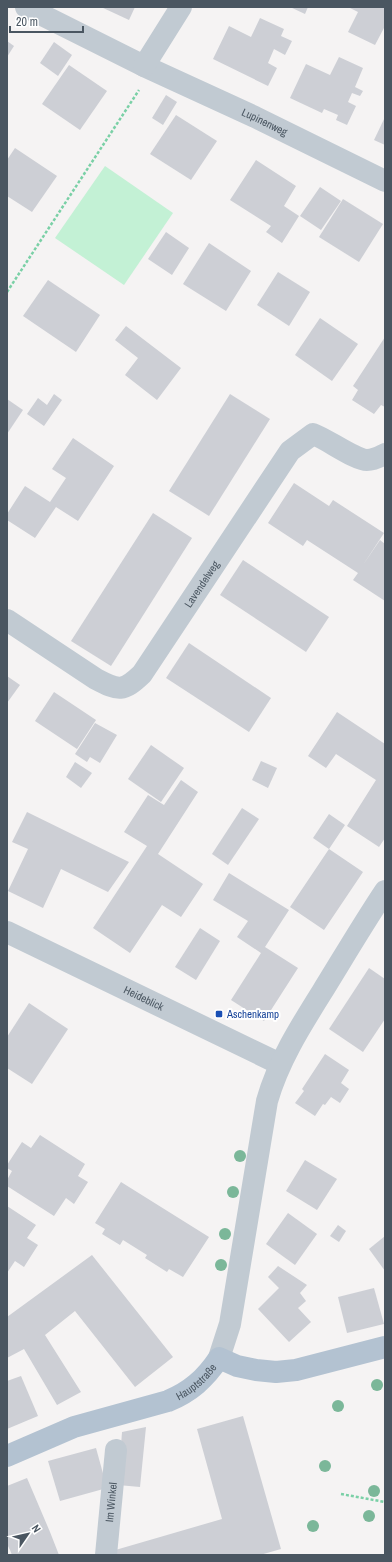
<svg xmlns="http://www.w3.org/2000/svg" width="392" height="1562" font-family="'Archivo Narrow',sans-serif">
	<style>
		.green { fill: #c3f1d5 }
		.building { fill: #cdcfd5 }
		.lines { fill: none; stroke-linecap: round; stroke-linejoin: round }
		.path { stroke: #7ad0a6; stroke-width: 2.5; stroke-dasharray: 3 2; stroke-linecap: butt }
		.minor { stroke: #c1cad2; stroke-width: 22 }
		.major { stroke: #b3c2d1; stroke-width: 22 }
		.tree { fill: #7bb799 }
		.transit-dot { fill: #1a4fb4; stroke: #fff; stroke-width: 1.5 }
		.labels { text-anchor: middle; stroke-width: 4; stroke-linejoin: round; paint-order: stroke }
		.street-label { font-size: 11px; fill: #4a5661; stroke: #fff }
		.transit-label { font-size: 11px; fill: #164399; stroke: #fff; text-anchor: start }
	</style>
	<rect width="100%" height="100%" fill="#f5f3f3"/>
	<polygon class="green" points="105,166 173,213 124,285 55,238"/>
	<g class="building">
		<polygon points="101,7 135,7 129,20"/>
		<polygon points="290,7 308,7 305,14"/>
		<polygon points="348,7 385,7 385,26 375,45 348,32 358,12"/>
		<polygon points="260,18 284,29 281,36 292,41 285,55 274,49 268,63 277,68 268,86 213,59 229,26 251,37"/>
		<polygon points="7,41 14,46 7,57"/>
		<polygon points="54,42 72,55 58,76 40,63"/>
		<polygon points="339,57 363,68 355,87 363,91 360,96 352,93 348,102 356,106 347,125 336,120 338,115 324,109 322,113 290,98 306,64 330,75"/>
		<polygon points="69,65 107,91 80,130 42,104"/>
		<polygon points="166,95 177,102 163,125 152,118"/>
		<polygon points="176,115 217,141 191,180 150,154"/>
		<polygon points="385,117 385,145 374,140"/>
		<polygon points="15,148 57,176 32,212 7,196 7,160"/>
		<polygon points="256,160 296,186 284,206 299,216 282,243 266,232 271,226 230,200"/>
		<polygon points="320,187 341,201 321,230 300,216"/>
		<polygon points="343,199 383,224 359,262 319,237"/>
		<polygon points="166,232 189,248 172,275 148,259"/>
		<polygon points="209,243 251,271 226,311 183,284"/>
		<polygon points="278,272 310,292 289,326 257,305"/>
		<polygon points="48,280 100,315 76,352 23,316"/>
		<polygon points="320,318 358,344 332,381 295,355"/>
		<polygon points="126,326 181,368 157,400 125,375 138,358 115,340"/>
		<polygon points="385,337 385,407 381,405 374,414 352,400 358,390 353,386"/>
		<polygon points="54,394 62,400 44,426 27,414 38,398 47,405"/>
		<polygon points="230,394 270,419 209,516 169,491"/>
		<polygon points="7,399 23,410 7,434"/>
		<polygon points="73,438 114,466 78,521 56,507 35,538 7,520 7,514 25,486 50,502 66,478 52,469"/>
		<polygon points="294,483 329,506 333,500 384,533 363,565 380,540 385,544 385,601 353,580 358,573 307,540 303,546 268,523"/>
		<polygon points="153,513 192,538 111,666 71,641"/>
		<polygon points="243,560 329,617 306,652 220,595"/>
		<polygon points="189,643 271,698 249,732 166,678"/>
		<polygon points="7,676 20,685 7,703"/>
		<polygon points="54,692 96,720 77,749 35,721"/>
		<polygon points="337,712 385,744 385,838 379,847 347,826 376,780 336,754 326,768 308,756"/>
		<polygon points="95,723 117,735 100,763 90,757 87,762 75,754"/>
		<polygon points="151,745 184,768 161,802 128,779"/>
		<polygon points="261,761 277,768 268,788 252,780"/>
		<polygon points="75,762 92,773 81,788 66,777"/>
		<polygon points="181,780 198,792 158,854 203,884 181,917 162,905 130,953 93,928 147,846 124,832 148,795 164,805"/>
		<polygon points="242,808 259,819 228,865 212,854"/>
		<polygon points="27,812 129,862 108,892 61,869 43,908 8,891 28,849 12,842"/>
		<polygon points="329,814 345,825 329,849 363,872 324,930 290,907 329,849 313,838"/>
		<polygon points="229,873 289,910 265,947 298,968 264,1021 231,1000 261,953 237,937 248,921 213,900"/>
		<polygon points="200,928 220,941 196,980 175,967"/>
		<polygon points="369,968 385,979 385,1019 363,1052 329,1029"/>
		<polygon points="29,1003 68,1029 32,1084 7,1068 7,1037"/>
		<polygon points="325,1054 349,1070 341,1083 349,1089 340,1103 331,1097 325,1105 323,1104 315,1116 295,1103 304,1091 302,1089"/>
		<polygon points="40,1135 85,1164 78,1176 88,1182 74,1204 66,1198 54,1216 7,1186 7,1180 12,1171 7,1168 7,1165 22,1142 31,1148"/>
		<polygon points="305,1160 337,1179 317,1210 286,1191"/>
		<polygon points="121,1182 209,1237 183,1277 169,1269 167,1272 145,1258 147,1255 123,1240 120,1245 102,1234 105,1229 95,1223"/>
		<polygon points="7,1206 36,1225 27,1238 38,1245 24,1267 15,1261 7,1273"/>
		<polygon points="288,1213 317,1234 295,1265 266,1244"/>
		<polygon points="338,1225 346,1231 339,1242 330,1236"/>
		<polygon points="385,1236 385,1271 369,1249"/>
		<polygon points="92,1255 173,1357 135,1387 75,1311 45,1335 81,1392 57,1405 24,1349 7,1358 7,1317"/>
		<polygon points="278,1266 307,1285 300,1293 306,1301 298,1308 311,1322 289,1342 258,1309 279,1288 268,1277"/>
		<polygon points="374,1288 384,1324 347,1333 338,1297"/>
		<polygon points="21,1376 38,1416 7,1429 7,1381"/>
		<polygon points="243,1416 281,1549 260,1555 112,1555 112,1551 222,1519 197,1429"/>
		<polygon points="146,1427 140,1487 118,1485 122,1432"/>
		<polygon points="96,1448 107,1488 60,1501 48,1461"/>
		<polygon points="27,1478 50,1532 59,1555 12,1555 10,1550 7,1544 7,1486"/>
	</g>
	<g class="lines">
		<g class="path">
			<polyline points="7,292 139,90"/>
			<polyline points="341,1494 385,1502"/>
		</g>
		<g class="minor">
			<path id="s1" d="M 26,7 L 144,66 L 255,117 L 385,181"/>
			<polyline points="144,66 181,7"/>
			<path id="s2" d="M 7,620 L 96,679 C 119,691 123,692 142,674 L 290,451 L 313,434 C 327,439 355,460 367,460 C 374,460 379,457 385,454"/>
			<path id="s3" d="M 7,932 L 280,1064"/>
			<path d="M 219,1358 L 230,1324 L 267,1101 C 278,1062 300,1027 322,992 C 343,958 363,924 385,891"/>
			<path id="s4" d="M 106,1555 L 116,1450"/>
		</g>
		<path class="major" id="s5" d="M 7,1456 L 74,1427 L 168,1401 C 190,1392 205,1379 219,1358 L 237,1366 L 256,1370 L 276,1372 L 296,1370 L 385,1347"/>
	</g>
	<g class="tree">
		<circle cx="240" cy="1156" r="6"/>
		<circle cx="233" cy="1192" r="6"/>
		<circle cx="225" cy="1234" r="6"/>
		<circle cx="221" cy="1265" r="6"/>
		<circle cx="377" cy="1385" r="6"/>
		<circle cx="338" cy="1406" r="6"/>
		<circle cx="325" cy="1466" r="6"/>
		<circle cx="374" cy="1491" r="6"/>
		<circle cx="369" cy="1516" r="6"/>
		<circle cx="313" cy="1526" r="6"/>
	</g>
	<rect class="transit-dot" x="215" y="1010" width="8" height="8" rx="2"/>
	<g class="labels">
		<g class="street-label">
			<text dy="4" stroke="none"><textPath href="#s1" startOffset="265">Lupinenweg</textPath></text>
			<text dy="4" stroke="none"><textPath href="#s2" startOffset="267">Lavendelweg</textPath></text>
			<text dy="4" stroke="none"><textPath href="#s3" startOffset="152">Heideblick</textPath></text>
			<text dy="4" stroke="none"><textPath href="#s5" startOffset="205">Hauptstraße</textPath></text>
			<text dy="4" stroke="none"><textPath href="#s4" startOffset="53">Im Winkel</textPath></text>
		</g>
		<g class="transit-label">
			<text x="227" y="1018">Aschenkamp</text>
		</g>
	</g>
	<rect width="392" height="1562" fill="none" stroke="#4a5661" stroke-width="16"/>
	<g transform="translate(28 1534) rotate(56)" stroke="#ffffff" stroke-width="3" paint-order="stroke">
	<path d="M0-3L7 15L0 10L-7 15Z" fill="#4a5661"/>
	<text y="-6" font-size="11" font-weight="bold" text-anchor="middle" fill="#4a5661">N</text>
	</g>
	<path d="M10 26v6h73v-6" fill="none" stroke="#4a5661" stroke-width="2"/>
	<text x="16" y="26" font-size="12" fill="#4a5661" stroke="#ffffff" stroke-width="3" paint-order="stroke">20 m</text>
</svg>
